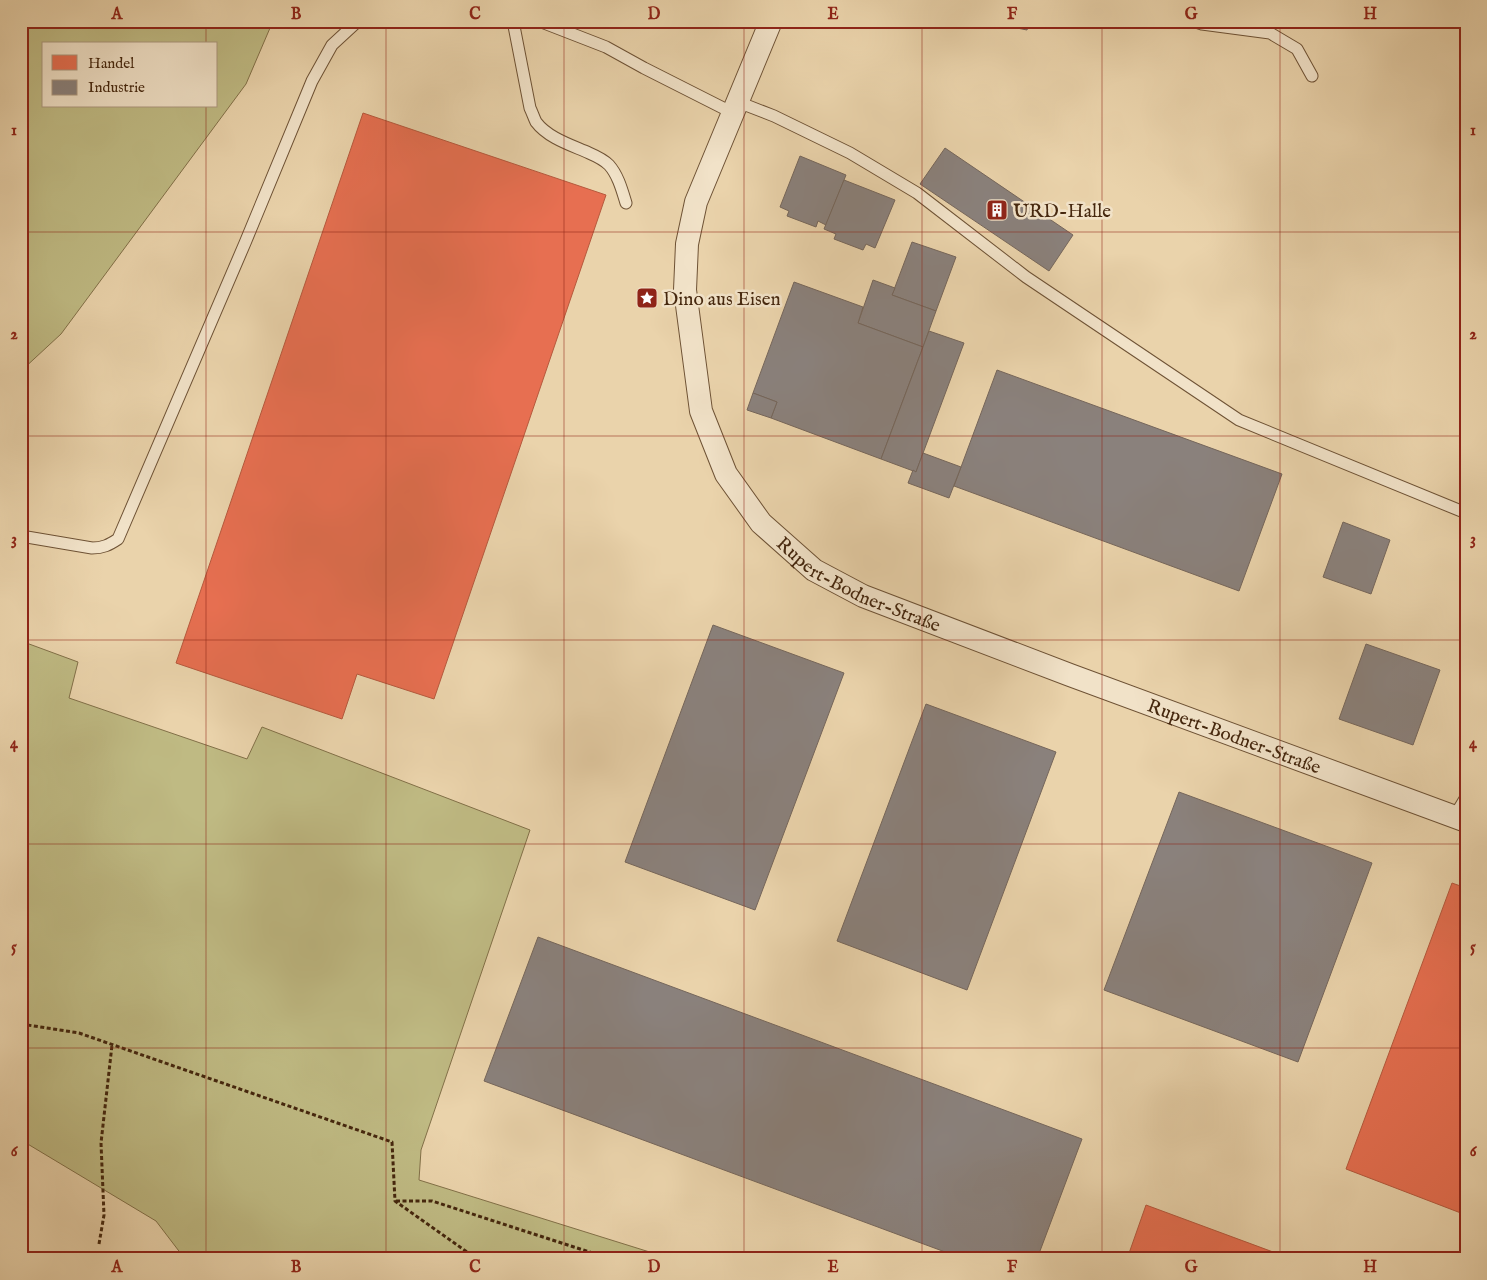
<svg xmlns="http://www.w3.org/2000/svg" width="1487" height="1280" font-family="'IM FELL English',serif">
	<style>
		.green { fill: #bfba83; stroke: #827048; fill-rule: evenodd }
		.shops { fill: #e76f51; stroke: #b6593d }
		.industry { fill: #8a817c; stroke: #75665b }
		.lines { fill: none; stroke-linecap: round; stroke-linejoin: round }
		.service-casing { stroke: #6e5235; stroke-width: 13 }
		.minor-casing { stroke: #6e5235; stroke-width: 24 }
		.path { stroke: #45270e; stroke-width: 3; stroke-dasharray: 4 2.5; stroke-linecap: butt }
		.service { stroke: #f1e2c8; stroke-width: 11 }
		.minor { stroke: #f1e2c8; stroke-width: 22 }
		.grid { fill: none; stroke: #8f2418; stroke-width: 1; stroke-opacity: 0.55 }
		.labels { text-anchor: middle; stroke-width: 5; stroke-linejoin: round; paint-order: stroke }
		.poi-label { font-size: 19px; fill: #45270e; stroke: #f1e2c8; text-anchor: start }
		.street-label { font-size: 19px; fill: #45270e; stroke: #f1e2c8 }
		.neatline { fill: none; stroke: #8f2418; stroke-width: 2 }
		.grid-label { font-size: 16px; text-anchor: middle; font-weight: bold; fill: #8f2418 }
	</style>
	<rect width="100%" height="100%" fill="#ead3ab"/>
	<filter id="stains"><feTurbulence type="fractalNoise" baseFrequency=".004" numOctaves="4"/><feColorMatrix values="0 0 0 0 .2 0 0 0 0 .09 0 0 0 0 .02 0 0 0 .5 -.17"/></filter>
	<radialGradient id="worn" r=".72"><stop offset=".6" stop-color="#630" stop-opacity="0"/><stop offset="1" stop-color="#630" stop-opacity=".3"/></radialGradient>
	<g class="green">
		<path d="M 21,21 L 273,21 L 246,84 L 61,334 L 21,371 ZM 44,44 L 216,44 L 216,106 L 44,106 Z"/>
		<polygon points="21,641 78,662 69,698 247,759 262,727 530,830 421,1150 419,1180 672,1259 185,1259 156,1221 21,1140"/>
	</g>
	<g class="shops">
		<polygon points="363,113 606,195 434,699 357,674 342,719 176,663"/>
		<polygon points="1452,883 1466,888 1466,1215 1346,1169"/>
		<polygon points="1146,1205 1292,1259 1127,1259"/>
	</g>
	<g class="industry">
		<polygon points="981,21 1030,21 1027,30"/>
		<polygon points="945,148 1073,235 1049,271 920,184"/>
		<polygon points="800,156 846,175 826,225 818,221 816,227 787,216 789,211 780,207"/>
		<polygon points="844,180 895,200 875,248 866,244 863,250 834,239 836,234 824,229"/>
		<polygon points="912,242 956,257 936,311 892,295"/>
		<polygon points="873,280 895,288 892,295 936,311 923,347 858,323"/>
		<polygon points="794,282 863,307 858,323 923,347 881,459 771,418 777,402 753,393"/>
		<polygon points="929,331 964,343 916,472 881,459"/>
		<polygon points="997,370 1282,474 1239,591 954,486"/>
		<polygon points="753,393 777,402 771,418 747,410"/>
		<polygon points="923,453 961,467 949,498 908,483 913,470 916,472"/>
		<polygon points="1343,522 1390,540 1371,594 1323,577"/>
		<polygon points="713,625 844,673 755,910 625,862"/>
		<polygon points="1366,644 1440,670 1413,745 1339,719"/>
		<polygon points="926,704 1056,752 967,990 837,941"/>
		<polygon points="1179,792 1372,863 1298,1062 1104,990"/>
		<polygon points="538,937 1082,1139 1037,1259 964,1259 484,1081"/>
	</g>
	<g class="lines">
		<g class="service-casing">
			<g id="service">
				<path d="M 513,21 L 530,108 C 532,112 534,118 536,122 C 548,138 571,145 589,153 C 596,156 603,159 609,165 C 618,175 622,190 626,203"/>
				<polyline points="539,21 606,47 644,68 733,113"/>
				<polyline points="1193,21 1202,24 1270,33 1297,49 1312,76"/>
				<polyline points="738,102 774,116 850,153 917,193 1026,277 1239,420 1466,513"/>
				<path d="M 21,536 L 92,548 C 103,548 109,545 118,539 L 245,243 L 312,81 L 332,45 L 358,21"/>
				<polyline points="1454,817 1466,797"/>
			</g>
		</g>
		<g class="minor-casing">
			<g id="minor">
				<path id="s1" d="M 771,21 L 696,202 L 687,244 L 685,290 L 701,411 L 726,474 L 761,523 L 814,570 L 863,596 L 1070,675 L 1466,821"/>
			</g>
		</g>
		<g class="path">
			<polyline points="21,1024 79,1033 392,1142 395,1201 477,1259"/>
			<polyline points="396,1201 432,1201 611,1259"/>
			<polyline points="99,1244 104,1215 101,1143 112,1045"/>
		</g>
		<use href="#service" class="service"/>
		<use href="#minor" class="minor"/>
	</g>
	<path class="grid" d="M 206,21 L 206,44M 386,21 L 386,1259M 564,21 L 564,1259M 744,21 L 744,1259M 922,21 L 922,1259M 1102,21 L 1102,1259M 1280,21 L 1280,1259M 206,106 L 206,1259M 21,232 L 1466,232M 21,436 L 1466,436M 21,640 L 1466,640M 21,844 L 1466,844M 21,1048 L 1466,1048"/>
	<defs>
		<g id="building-square" transform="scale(1.125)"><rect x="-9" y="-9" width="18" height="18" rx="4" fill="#8f2418" stroke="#f1e2c8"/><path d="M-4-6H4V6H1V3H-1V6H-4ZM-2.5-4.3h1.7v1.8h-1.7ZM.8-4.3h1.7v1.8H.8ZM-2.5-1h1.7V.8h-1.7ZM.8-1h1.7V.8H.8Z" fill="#fff"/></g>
		<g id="sight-square" transform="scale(1.125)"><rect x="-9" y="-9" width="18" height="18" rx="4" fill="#8f2418" stroke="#f1e2c8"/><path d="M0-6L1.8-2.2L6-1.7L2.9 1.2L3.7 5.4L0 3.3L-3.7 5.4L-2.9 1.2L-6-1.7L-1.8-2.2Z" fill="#fff"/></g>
	</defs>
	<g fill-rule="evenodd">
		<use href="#building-square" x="997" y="210"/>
		<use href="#sight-square" x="647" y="298"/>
	</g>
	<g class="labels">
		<g class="poi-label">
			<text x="1013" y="217">URD-Halle</text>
			<text x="663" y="305">Dino aus Eisen</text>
		</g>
		<g class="street-label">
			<text dy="7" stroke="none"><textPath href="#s1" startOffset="652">Rupert-Bodner-Straße</textPath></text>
			<text dy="7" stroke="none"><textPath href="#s1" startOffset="1058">Rupert-Bodner-Straße</textPath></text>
		</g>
	</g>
	<rect width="1487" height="1280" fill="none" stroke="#ead3ab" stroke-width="55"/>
	<rect x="42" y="42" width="175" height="65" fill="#f1e2c8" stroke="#ac977e"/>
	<rect x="52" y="55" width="25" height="15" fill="#e76f51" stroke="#ac977e"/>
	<text x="88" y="68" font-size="15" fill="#45270e">Handel</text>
	<rect x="52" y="80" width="25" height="15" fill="#8a817c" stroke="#ac977e"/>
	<text x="88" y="92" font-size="15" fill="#45270e">Industrie</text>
	<rect x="28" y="28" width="1432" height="1224" class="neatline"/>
	<g class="grid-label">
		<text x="117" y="19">A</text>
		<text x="296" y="19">B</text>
		<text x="475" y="19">C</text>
		<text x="654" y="19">D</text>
		<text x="833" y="19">E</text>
		<text x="1012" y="19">F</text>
		<text x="1191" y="19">G</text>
		<text x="1370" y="19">H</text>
		<text x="14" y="135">1</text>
		<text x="1473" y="135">1</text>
		<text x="14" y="339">2</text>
		<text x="1473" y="339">2</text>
		<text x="14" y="544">3</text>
		<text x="1473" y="544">3</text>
		<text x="14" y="748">4</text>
		<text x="1473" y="748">4</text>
		<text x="14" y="952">5</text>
		<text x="1473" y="952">5</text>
		<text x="14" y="1156">6</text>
		<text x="1473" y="1156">6</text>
		<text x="117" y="1272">A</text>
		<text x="296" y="1272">B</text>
		<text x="475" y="1272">C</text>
		<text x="654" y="1272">D</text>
		<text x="833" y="1272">E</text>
		<text x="1012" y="1272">F</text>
		<text x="1191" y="1272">G</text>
		<text x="1370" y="1272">H</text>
	</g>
	<rect width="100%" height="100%" filter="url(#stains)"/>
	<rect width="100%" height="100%" fill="url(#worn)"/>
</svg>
